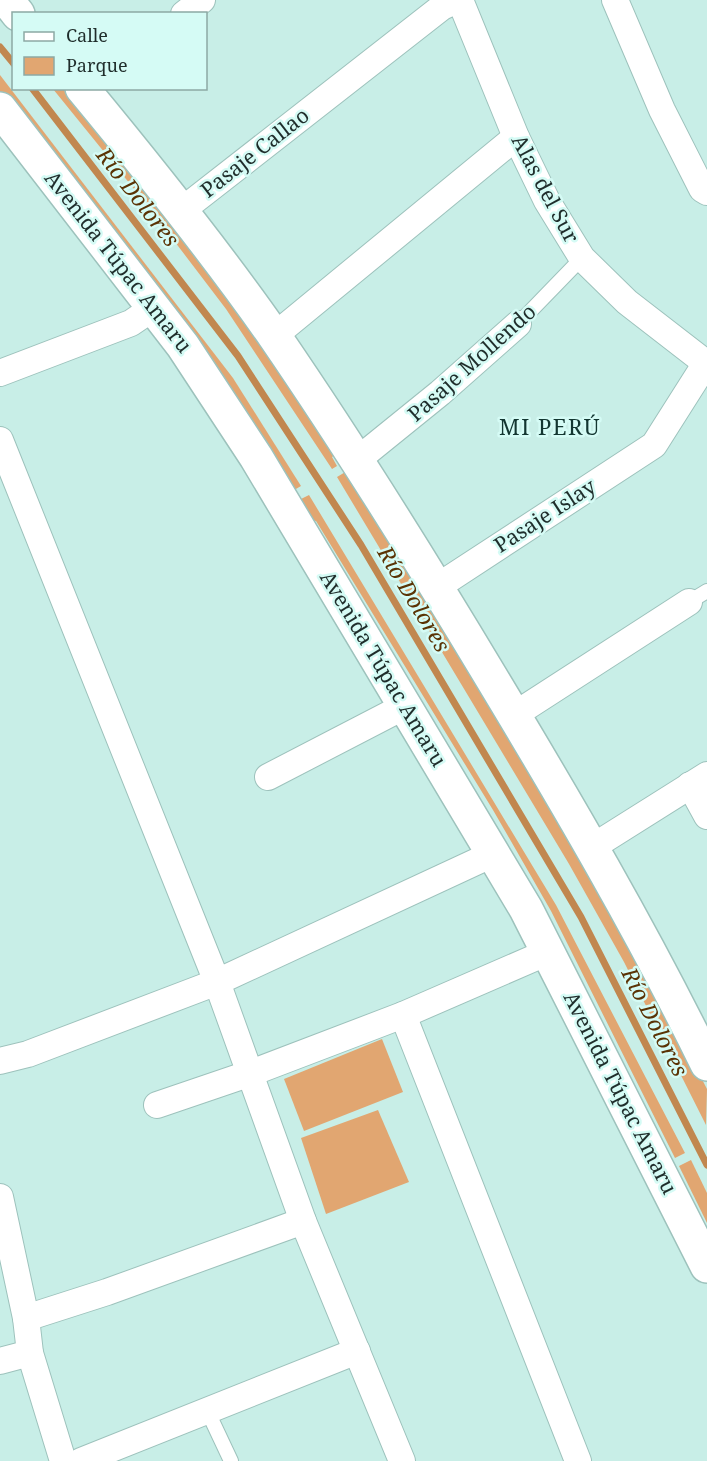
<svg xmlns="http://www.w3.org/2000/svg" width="707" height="1461" font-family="'Noto Serif',serif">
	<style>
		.green { fill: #e1a671 }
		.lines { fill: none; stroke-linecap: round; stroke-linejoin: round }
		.stream { stroke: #c1874f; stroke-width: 7 }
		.lane-casing { stroke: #9dc2bc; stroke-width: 16 }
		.street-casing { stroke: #9dc2bc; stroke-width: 28 }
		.secondary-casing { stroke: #9dc2bc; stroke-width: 36 }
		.lane { stroke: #fff; stroke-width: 14 }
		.street { stroke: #fff; stroke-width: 26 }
		.secondary { stroke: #fff; stroke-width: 33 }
		.labels { text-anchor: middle; stroke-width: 5; stroke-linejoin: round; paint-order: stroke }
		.street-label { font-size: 21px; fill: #1f2d2b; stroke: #d5fbf5 }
		.water-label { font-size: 22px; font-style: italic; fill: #5a3305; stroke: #d5fbf5 }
		.neighbourhood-label { font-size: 22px; letter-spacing: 1.5px; fill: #133631; stroke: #d5fbf5 }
	</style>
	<rect width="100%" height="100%" fill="#c8eee7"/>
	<g class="green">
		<polygon points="0,75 233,378 301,486 289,493 0,92"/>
		<polygon points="53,89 63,89 150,195 235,304 336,454 332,457 337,466 332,469 226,309 143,200"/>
		<polygon points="347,471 427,594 637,953 707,1089 706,1125 624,962 569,864 337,477"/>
		<polygon points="309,495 556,905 685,1153 675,1158 551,911 493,810 316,521 304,519 295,502"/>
		<polygon points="382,1039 403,1092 304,1131 284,1079"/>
		<polygon points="378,1110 409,1182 326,1214 301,1138"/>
		<polygon points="691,1160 707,1193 707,1223 679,1166"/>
	</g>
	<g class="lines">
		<g class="stream">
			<polyline points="0,47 14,64"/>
			<polyline points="32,88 238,356 361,545 581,917 707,1165"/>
		</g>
		<g class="lane-casing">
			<g id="lane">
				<polyline points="518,324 582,258"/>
				<polyline points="689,602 707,591"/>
				<polyline points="207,1410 231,1461"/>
			</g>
		</g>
		<g class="street-casing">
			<g id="street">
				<polyline points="460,0 516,137 547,201 582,258 627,302 707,364"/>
				<polyline points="615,0 662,110 702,189 707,192"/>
				<polyline points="184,14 202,0"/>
				<polyline points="181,211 442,7 457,0"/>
				<polyline points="274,336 516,137"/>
				<polyline points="0,373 131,323 153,308"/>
				<polyline points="0,440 217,982 303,1221 402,1461"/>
				<polyline points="356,461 440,393 518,324"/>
				<polyline points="437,587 654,445 706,363"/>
				<polyline points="514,715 689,602"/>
				<polyline points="268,777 405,706"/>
				<polyline points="690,785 707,816"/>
				<polyline points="591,848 707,775"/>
				<polyline points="403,1015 578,1461"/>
				<polyline points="0,1061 28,1054 217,982 495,853"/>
				<polyline points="157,1105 251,1073 403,1015 548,952"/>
				<polyline points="0,1197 26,1318 30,1353 63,1461"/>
				<polyline points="26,1318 107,1292 303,1221"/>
				<polyline points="0,1361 30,1353"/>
				<polyline points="81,1461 357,1351"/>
			</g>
		</g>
		<g class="secondary-casing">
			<g id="secondary">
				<polyline points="7,0 18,14"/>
				<path d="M 82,88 C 149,169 215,251 275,337 C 351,448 422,562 491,677 C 567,803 642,931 707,1064"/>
				<polyline points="0,109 183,346 256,457 526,909 707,1266"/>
			</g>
		</g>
		<use href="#lane" class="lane"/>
		<use href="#street" class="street"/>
		<use href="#secondary" class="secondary"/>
	</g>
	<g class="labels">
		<g class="street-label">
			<text transform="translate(255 153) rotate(-38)" y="7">Pasaje Callao</text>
			<text transform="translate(545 189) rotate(62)" y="7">Alas del Sur</text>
			<text transform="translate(118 262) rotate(52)" y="7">Avenida Túpac Amaru</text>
			<text transform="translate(472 363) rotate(-42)" y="7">Pasaje Mollendo</text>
			<text transform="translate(545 516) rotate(-33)" y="7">Pasaje Islay</text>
			<text transform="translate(383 669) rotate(59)" y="7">Avenida Túpac Amaru</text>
			<text transform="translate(620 1093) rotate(63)" y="7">Avenida Túpac Amaru</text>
		</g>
		<g class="water-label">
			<text transform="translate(138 197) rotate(52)" y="8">Río Dolores</text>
			<text transform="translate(414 599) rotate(59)" y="8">Río Dolores</text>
			<text transform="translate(655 1022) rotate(63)" y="8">Río Dolores</text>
		</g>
		<g class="neighbourhood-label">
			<text x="550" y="435">MI PERÚ</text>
		</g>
	</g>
	<rect x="12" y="12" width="195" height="78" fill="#d5fbf5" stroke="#8ca9a4" stroke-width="1.5"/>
	<rect x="24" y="32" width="30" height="9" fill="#ffffff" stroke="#8ca9a4" stroke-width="1.5"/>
	<text x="66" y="42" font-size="18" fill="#1f2d2b">Calle</text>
	<rect x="24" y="57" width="30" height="18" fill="#e1a671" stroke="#8ca9a4" stroke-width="1.5"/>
	<text x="66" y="72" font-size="18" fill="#1f2d2b">Parque</text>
</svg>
